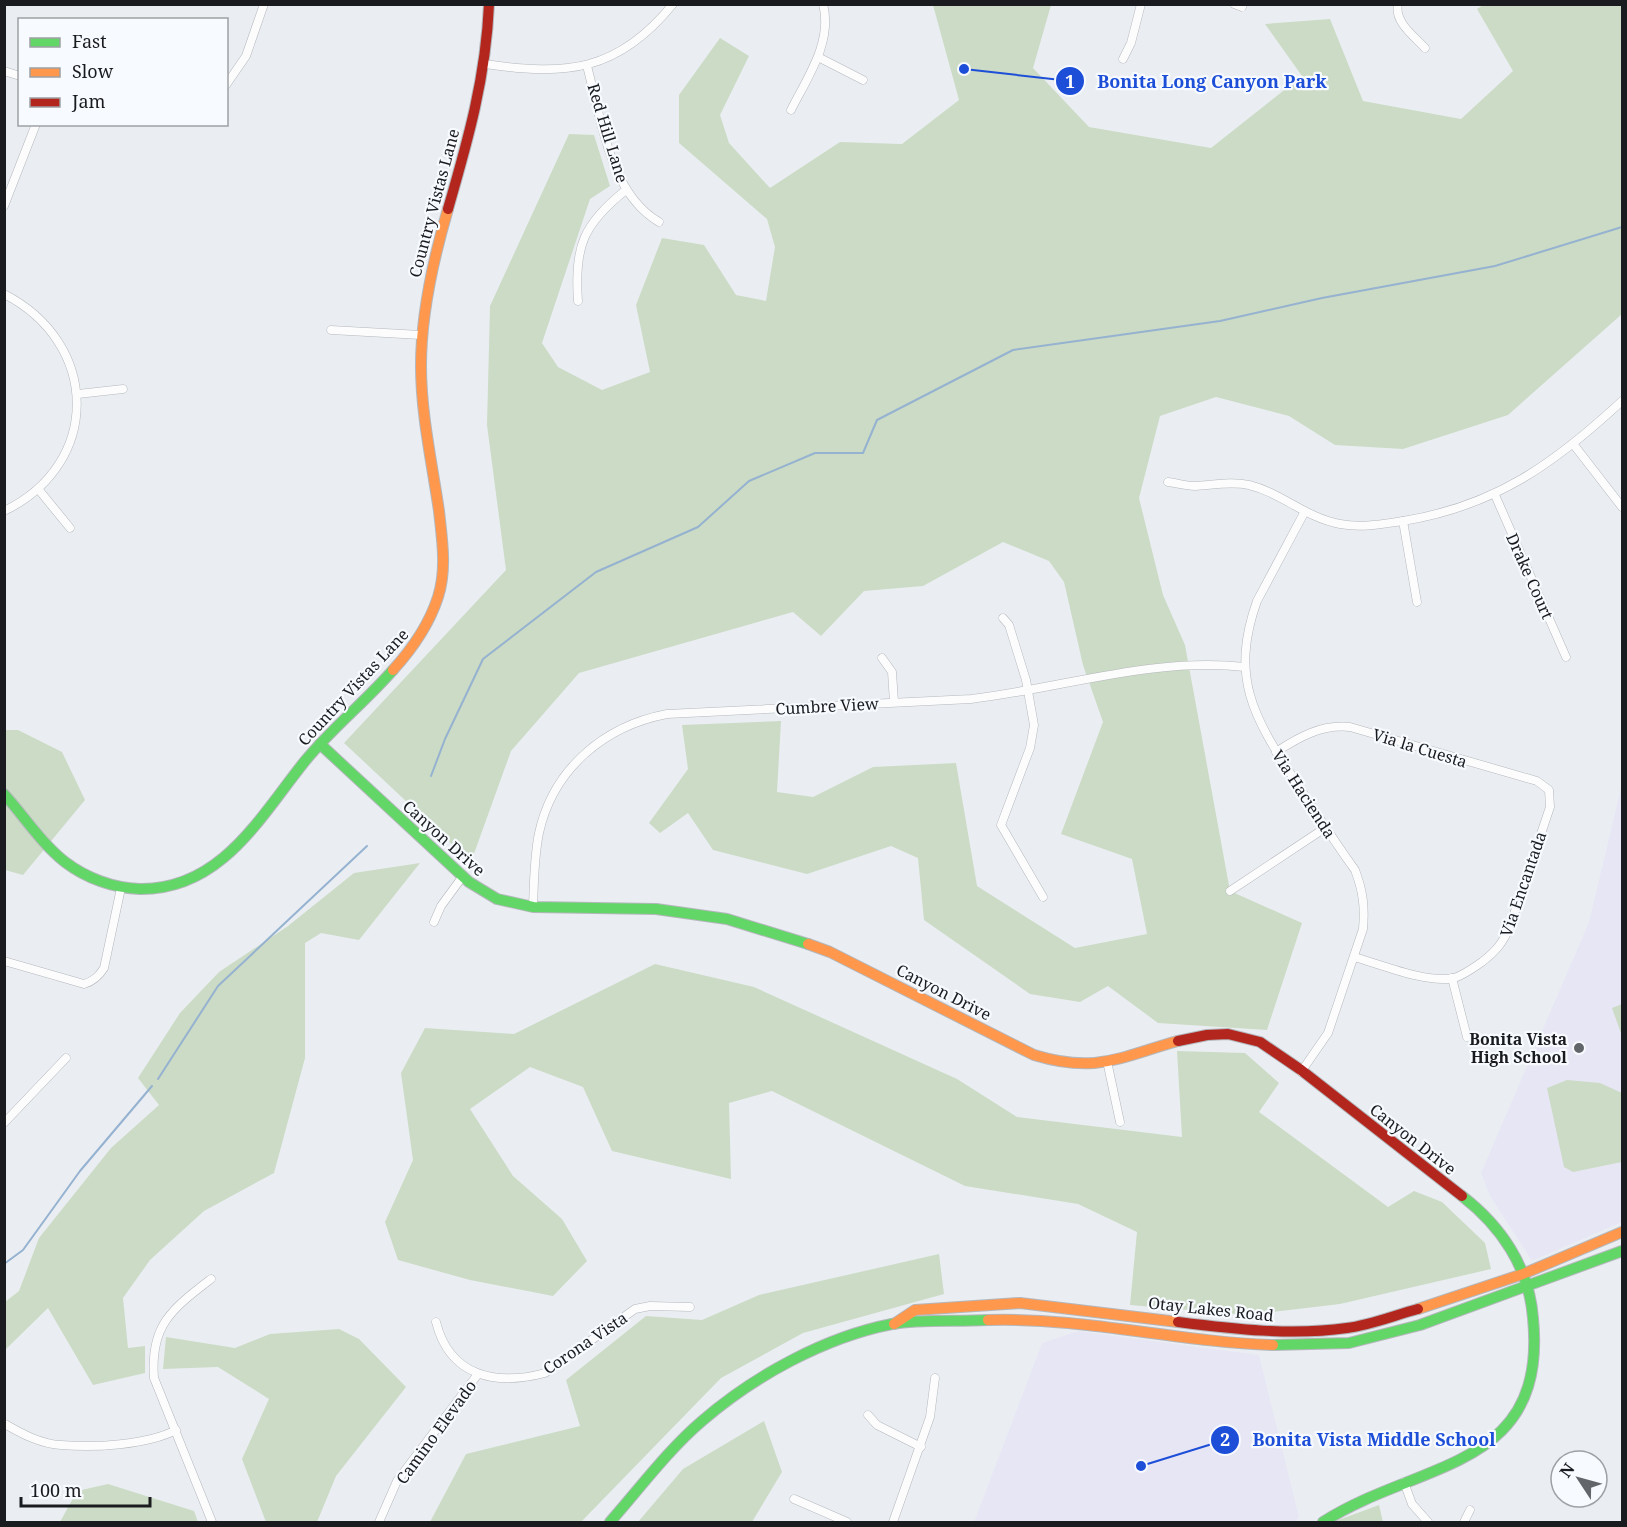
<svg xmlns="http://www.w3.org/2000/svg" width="1627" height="1527" font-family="'Noto Serif',serif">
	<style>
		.education { fill: #e7e6f4 }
		.green { fill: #ccdbc5 }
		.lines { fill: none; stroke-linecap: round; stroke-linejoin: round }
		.stream { stroke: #95b2d0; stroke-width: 2 }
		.street-casing { stroke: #b4b7bb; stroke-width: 9 }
		.fast-casing { stroke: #b4b7bb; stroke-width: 12 }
		.slow-casing { stroke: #b4b7bb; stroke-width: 12 }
		.jam-casing { stroke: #b4b7bb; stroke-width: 12 }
		.street { stroke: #fcfcfd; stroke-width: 8 }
		.fast { stroke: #63d668; stroke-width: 10 }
		.slow { stroke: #ff974d; stroke-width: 10 }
		.jam { stroke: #b3261e; stroke-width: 10 }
		.poi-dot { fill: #626569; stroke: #f7fafe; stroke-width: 2 }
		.labels { text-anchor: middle; stroke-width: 4.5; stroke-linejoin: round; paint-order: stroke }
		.street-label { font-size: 16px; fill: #191b1e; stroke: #f7fafe }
		.poi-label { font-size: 16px; font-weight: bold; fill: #191b1e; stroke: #f7fafe; text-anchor: end }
		.leader { fill: none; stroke: #1d4ed8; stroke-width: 2 }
		.callout-dot { fill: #1d4ed8; stroke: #f7fafe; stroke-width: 2 }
		.mark-label { font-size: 18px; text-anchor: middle; font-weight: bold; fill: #fff }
		.callout-label { font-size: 18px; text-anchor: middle; font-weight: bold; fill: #1d4ed8; stroke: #f7fafe; stroke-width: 4.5; stroke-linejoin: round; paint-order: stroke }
	</style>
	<rect width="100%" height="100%" fill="#eaeef3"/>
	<g class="education">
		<polygon points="1622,784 1622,1222 1532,1261 1490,1196 1481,1173 1589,922"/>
		<polygon points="1078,1331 1259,1355 1299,1517 1295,1522 974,1522 1042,1343"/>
	</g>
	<g class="green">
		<polygon points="933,5 1051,5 1033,68 1089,127 1211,148 1302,76 1265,24 1330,19 1363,101 1461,119 1513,71 1477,9 1483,5 1622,5 1622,314 1508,415 1403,449 1335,445 1289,416 1216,397 1160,416 1139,498 1163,595 1185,645 1230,891 1302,923 1267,1030 1158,1023 1108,986 1080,1002 1030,994 924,920 918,858 891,846 807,874 713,850 688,813 660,833 649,823 688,769 682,725 781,721 777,792 813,797 873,767 956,763 977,886 1075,948 1147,934 1132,859 1061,834 1103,722 1083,665 1064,582 1049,561 1003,542 923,586 864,591 821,636 793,612 579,673 511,751 471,862 344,743 506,570 487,425 490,306 569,134 594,135 610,186 590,199 542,343 558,367 602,390 650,372 636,305 662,238 704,245 736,295 766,301 775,247 767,219 679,143 679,95 720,38 749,56 720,115 729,143 770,188 840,142 902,144 959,100"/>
		<polygon points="5,730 18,730 62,752 85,800 23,875 5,870"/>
		<polygon points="420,863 359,940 321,933 305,943 305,1058 274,1173 204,1211 150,1260 123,1298 128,1348 145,1346 145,1373 93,1385 48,1308 5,1350 5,1302 19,1291 39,1238 111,1148 159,1105 138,1078 180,1013 219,972 288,926 354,873"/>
		<polygon points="655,964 754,987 957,1079 1017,1117 1182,1137 1177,1051 1245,1053 1279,1083 1259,1112 1388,1207 1414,1191 1442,1202 1485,1243 1491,1269 1340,1304 1247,1315 1130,1305 1137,1232 1078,1204 965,1186 772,1091 729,1103 731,1179 612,1151 583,1087 530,1067 470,1109 513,1176 562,1219 587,1261 553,1296 470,1280 398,1260 385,1222 413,1160 401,1073 425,1028 514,1034"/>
		<polygon points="1622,1004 1622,1036 1612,1008"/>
		<polygon points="1567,1080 1600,1083 1622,1093 1622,1162 1573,1172 1564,1167 1547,1088"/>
		<polygon points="939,1254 944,1294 803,1333 721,1378 581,1522 430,1522 466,1454 580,1426 566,1380 646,1316 702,1320 759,1295"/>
		<polygon points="339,1329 359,1339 406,1387 336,1476 317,1522 266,1522 242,1459 269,1399 218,1367 163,1369 166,1337 235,1348 270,1334"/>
		<polygon points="764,1421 782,1472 752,1522 638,1522 683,1469"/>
		<polygon points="108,1484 194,1511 198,1522 60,1522 77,1491"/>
		<polygon points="1379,1505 1383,1522 1333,1522"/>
	</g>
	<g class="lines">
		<g class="stream">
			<polyline points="431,776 445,739 483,659 596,572 698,527 749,481 815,453 863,453 877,420 1013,350 1220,321 1322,298 1495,266 1622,227"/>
			<polyline points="158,1079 218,986 367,846"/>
			<polyline points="4,1264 23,1250 80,1171 152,1086"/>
		</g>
		<g class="street-casing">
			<g id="street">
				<polyline points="1234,4 1242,7"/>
				<path d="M 1398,4 C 1394,22 1414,36 1425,48"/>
				<polyline points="818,57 863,80"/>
				<polyline points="1123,59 1131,43 1141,4"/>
				<path d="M 485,64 C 566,76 618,72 673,4"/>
				<path d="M 587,66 C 601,117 609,193 659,222"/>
				<polyline points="4,71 20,76"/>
				<polyline points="226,85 246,56 264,4"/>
				<path d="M 791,110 C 807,78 833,42 823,4"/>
				<polyline points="4,206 36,124"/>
				<path d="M 4,294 C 100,343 102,464 4,511"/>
				<path d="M 578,301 C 574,247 583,224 626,190"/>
				<polyline points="331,330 421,335"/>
				<polyline points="78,394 123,389"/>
				<polyline points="1574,445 1622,507"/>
				<path d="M 1168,482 C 1176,483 1186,486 1195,486 C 1213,485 1231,481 1249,485 C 1282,493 1306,518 1340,524 C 1362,528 1382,524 1403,521 C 1496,506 1555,463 1622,401"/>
				<polyline points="39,490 70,528"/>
				<polyline points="1495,495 1566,657"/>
				<polyline points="1403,521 1417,602"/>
				<polyline points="1003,618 1009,625 1026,680 1034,725 1030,748 1001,825 1043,897"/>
				<polyline points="882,658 892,672 894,702"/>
				<path d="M 1276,752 C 1299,737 1322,724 1350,727 L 1537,781 L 1549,790 L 1550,807 L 1510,926 C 1503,943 1496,951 1482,962 C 1473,968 1464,975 1454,978 C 1427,984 1380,964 1354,957"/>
				<polyline points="1230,891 1325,828"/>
				<path d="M 533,907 C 534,883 534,857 539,833 C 553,769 604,726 667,714 L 971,699 C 1063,688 1152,657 1245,667"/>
				<polyline points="434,922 441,906 463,876"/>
				<path d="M 4,961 L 84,984 C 94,981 99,976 104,968 L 121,888"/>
				<polyline points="1452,978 1467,1037"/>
				<polyline points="1107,1061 1120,1122"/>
				<path d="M 1301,1072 L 1328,1033 L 1363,929 C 1365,907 1363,891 1355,870 C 1334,841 1314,810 1294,779 C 1253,716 1230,677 1257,601 L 1304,513"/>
				<polyline points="4,1123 66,1058"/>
				<path d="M 211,1279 C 172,1309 150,1325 154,1378 L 212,1522"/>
				<path d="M 436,1322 C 450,1377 496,1386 545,1373 L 635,1309 L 650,1306 L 690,1307"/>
				<polyline points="868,1415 877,1425 921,1447"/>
				<path d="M 5,1424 C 22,1434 41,1444 61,1445 C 94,1448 147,1445 176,1430"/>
				<polyline points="1404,1482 1412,1504 1428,1522"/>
				<polyline points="794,1499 847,1522"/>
				<polyline points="379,1522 397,1481 478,1374"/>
				<polyline points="893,1522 930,1417 935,1378"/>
				<polyline points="1464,1522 1470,1510"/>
			</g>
		</g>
		<g class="fast-casing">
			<g id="fast">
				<polyline points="320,744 469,882 497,899 533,907 656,909 727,919 808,944"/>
				<path d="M 4,794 C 24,816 41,843 65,862 C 86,878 113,888 140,889 C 221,890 260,817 305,761 C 332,728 365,702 393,670"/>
				<polyline points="1273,1345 1349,1343 1420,1325 1622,1251"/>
				<path d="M 610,1522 C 640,1488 668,1450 702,1421 C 754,1376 825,1337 892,1324 C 923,1319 957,1322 988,1320"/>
				<path d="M 1323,1522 C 1420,1460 1548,1471 1533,1318 C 1529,1267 1501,1226 1462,1196"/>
			</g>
		</g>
		<g class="slow-casing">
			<g id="slow">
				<path d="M 393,670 C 413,648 429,625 438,597 C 447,569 442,539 439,511 C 432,463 421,414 421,366 C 421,313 433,260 448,209"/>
				<path d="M 808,944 L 830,952 L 1034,1055 C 1097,1074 1119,1057 1178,1041"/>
				<polyline points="1418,1309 1523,1274 1622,1232"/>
				<path d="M 988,1320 C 1084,1317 1177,1342 1273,1345"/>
				<polyline points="894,1324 915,1310 1020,1303 1178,1322"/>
			</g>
		</g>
		<g class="jam-casing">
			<g id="jam">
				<path d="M 448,209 C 468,140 486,77 489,4"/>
				<polyline points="1178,1041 1207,1035 1228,1034 1260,1042 1301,1070 1462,1196"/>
				<path d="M 1178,1322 C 1233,1329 1292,1336 1347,1328 C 1371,1325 1395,1315 1418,1309"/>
			</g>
		</g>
		<use href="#street" class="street"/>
		<use href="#fast" class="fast"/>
		<use href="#slow" class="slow"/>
		<use href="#jam" class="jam"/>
	</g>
	<circle class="poi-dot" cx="1579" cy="1048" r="6"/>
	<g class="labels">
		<g class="street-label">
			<text transform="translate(608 133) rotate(73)" y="6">Red Hill Lane</text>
			<text transform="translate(434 203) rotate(-75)" y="6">Country Vistas Lane</text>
			<text transform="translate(1530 576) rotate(66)" y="6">Drake Court</text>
			<text transform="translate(353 687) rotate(-47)" y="6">Country Vistas Lane</text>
			<text transform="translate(827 706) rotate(-3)" y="6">Cumbre View</text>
			<text transform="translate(1420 748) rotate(17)" y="6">Via la Cuesta</text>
			<text transform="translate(1304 794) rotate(57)" y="6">Via Hacienda</text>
			<text transform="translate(444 838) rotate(42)" y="6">Canyon Drive</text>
			<text transform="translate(1523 884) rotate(-71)" y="6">Via Encantada</text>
			<text transform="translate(944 992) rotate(27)" y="6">Canyon Drive</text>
			<text transform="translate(1413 1139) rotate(38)" y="6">Canyon Drive</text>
			<text transform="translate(1211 1309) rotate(6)" y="6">Otay Lakes Road</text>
			<text transform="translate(585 1343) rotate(-34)" y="6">Corona Vista</text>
			<text transform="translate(436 1432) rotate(-54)" y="6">Camino Elevado</text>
		</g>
		<g class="poi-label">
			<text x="1567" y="1045">Bonita Vista<tspan x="1567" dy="18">High School</tspan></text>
		</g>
	</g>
	<path class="leader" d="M964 69L1070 81M1141 1466L1225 1440"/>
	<g class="callout-dot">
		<circle cx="964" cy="69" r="6"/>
		<circle cx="1141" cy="1466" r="6"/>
		<circle cx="1070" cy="81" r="15"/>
		<circle cx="1225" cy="1440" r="15"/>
	</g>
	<g class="mark-label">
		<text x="1070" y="88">1</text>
		<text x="1225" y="1446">2</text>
	</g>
	<g class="callout-label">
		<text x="1212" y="88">Bonita Long Canyon Park</text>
		<text x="1374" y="1446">Bonita Vista Middle School</text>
	</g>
	<rect width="1627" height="1527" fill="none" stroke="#191b1e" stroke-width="12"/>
	<rect x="18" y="18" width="210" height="108" fill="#f7fafe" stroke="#9ea1a4" stroke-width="1.5"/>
	<rect x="30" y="38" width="30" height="9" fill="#63d668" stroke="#9ea1a4" stroke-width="1.5"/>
	<text x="72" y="48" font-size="18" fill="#191b1e">Fast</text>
	<rect x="30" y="68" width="30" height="9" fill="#ff974d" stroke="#9ea1a4" stroke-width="1.5"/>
	<text x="72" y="78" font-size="18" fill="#191b1e">Slow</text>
	<rect x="30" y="98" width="30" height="9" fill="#b3261e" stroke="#9ea1a4" stroke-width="1.5"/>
	<text x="72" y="108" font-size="18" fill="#191b1e">Jam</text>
	<g transform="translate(1579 1479) rotate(306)"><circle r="28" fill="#f7fafe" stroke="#9ea1a4" stroke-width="1.5"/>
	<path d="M0-4.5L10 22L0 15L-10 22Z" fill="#626569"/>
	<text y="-9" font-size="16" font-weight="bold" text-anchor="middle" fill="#191b1e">N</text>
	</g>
	<path d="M21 1497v9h129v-9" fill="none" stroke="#191b1e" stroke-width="3"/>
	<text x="30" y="1497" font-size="18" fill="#191b1e" stroke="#f7fafe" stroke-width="4.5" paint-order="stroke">100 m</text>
</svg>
